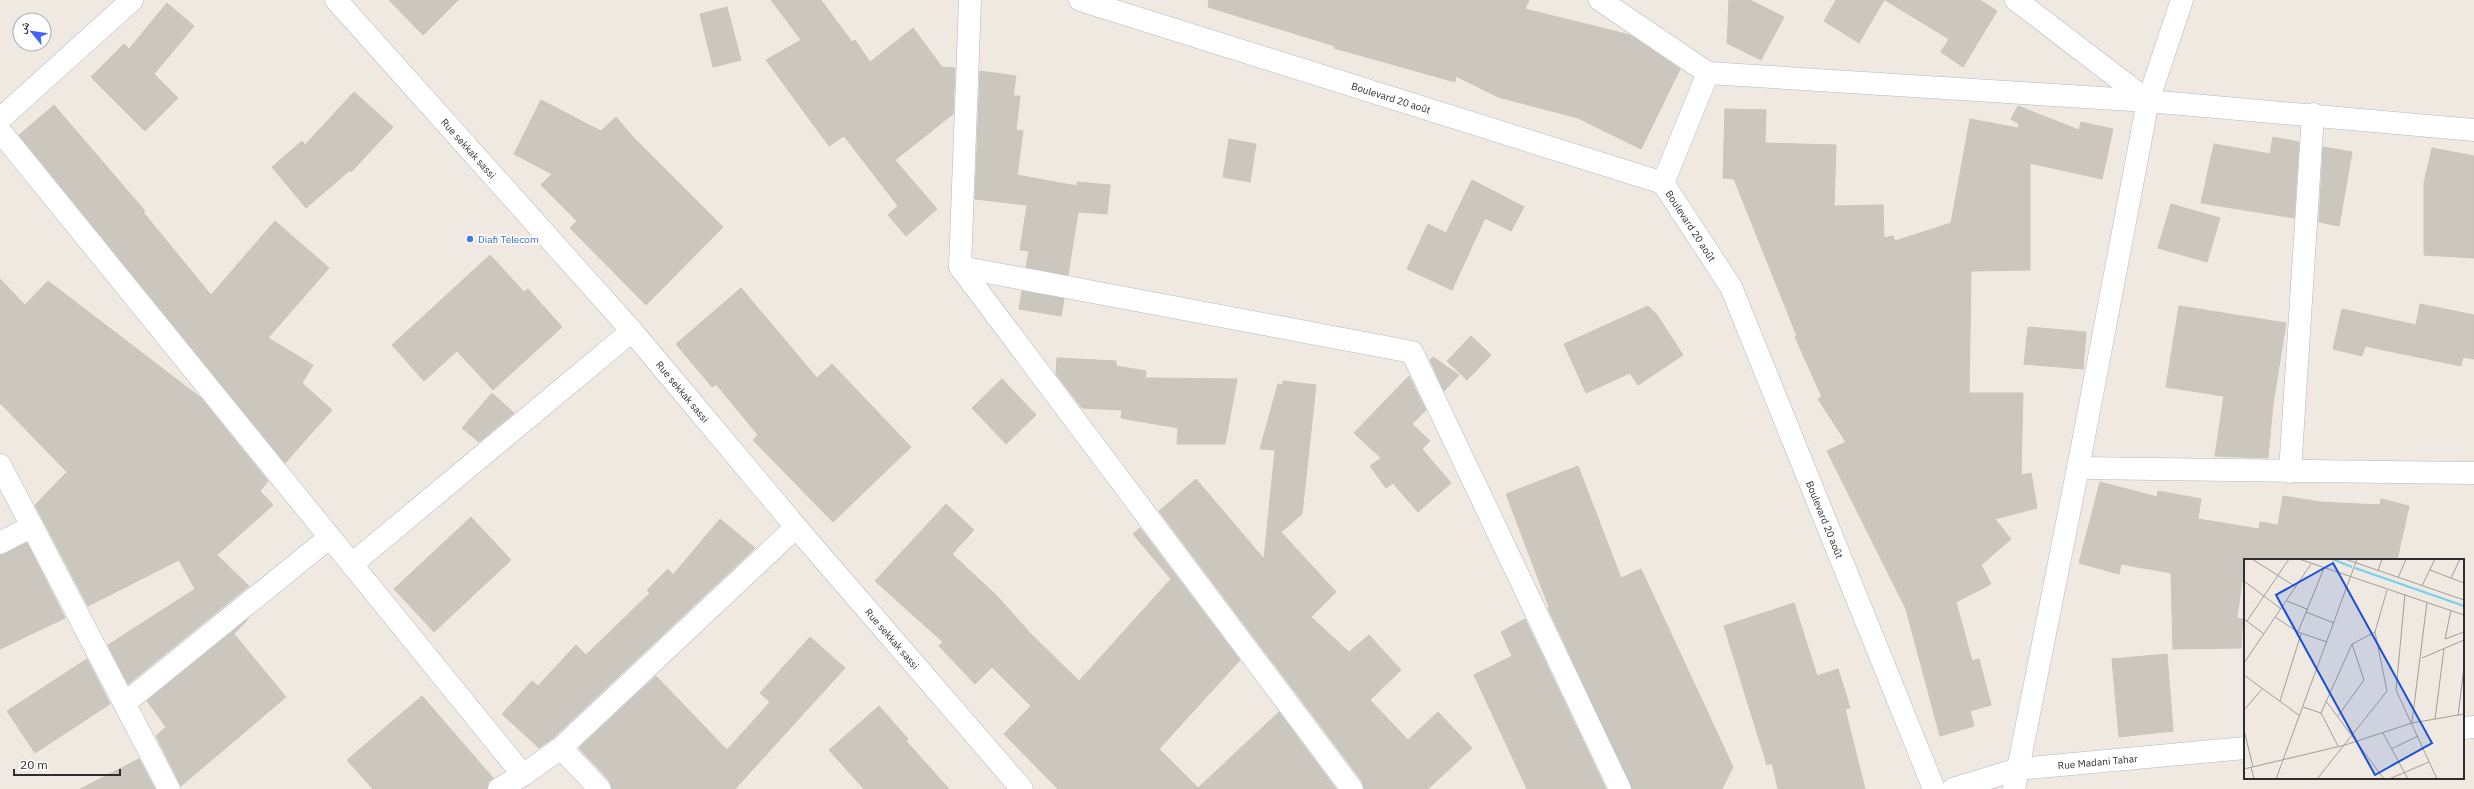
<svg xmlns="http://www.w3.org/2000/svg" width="2474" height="789" font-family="'IBM Plex Sans','Noto Naskh Arabic',sans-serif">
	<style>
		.building { fill: #cbc7bf; stroke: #cbc5ba }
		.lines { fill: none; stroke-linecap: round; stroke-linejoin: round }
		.minor-casing { stroke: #b4b7c1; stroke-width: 23 }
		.tertiary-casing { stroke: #b4b7c1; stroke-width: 23 }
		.minor { stroke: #fff; stroke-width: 22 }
		.tertiary { stroke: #fff; stroke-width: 22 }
		.shop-dot { fill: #3f7fe0; stroke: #fff; stroke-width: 1.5 }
		.labels { text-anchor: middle; stroke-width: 3.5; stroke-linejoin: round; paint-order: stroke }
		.street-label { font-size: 10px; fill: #2e2e2e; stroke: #fff }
		.shop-label { font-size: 10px; fill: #366cbe; stroke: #fff; text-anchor: start }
		.inset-river { fill: none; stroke: #75cff0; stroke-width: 2 }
		.inset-road { fill: none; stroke: #a29e99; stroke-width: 1 }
		.view { fill: #1d4ed8; fill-opacity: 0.15; stroke: #1d4ed8; stroke-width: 2 }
		.inset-edge { fill: none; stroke: #2e2e2e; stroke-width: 2 }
	</style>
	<rect width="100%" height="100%" fill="#efe9e1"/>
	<g class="building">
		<polygon points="389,0 458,0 423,35"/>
		<polygon points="771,0 821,0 852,42 855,40 870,62 913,28 942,67 955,68 953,114 895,160 937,209 906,236 888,215 898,206 844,136 829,146 766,60 801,40"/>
		<polygon points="1209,0 1529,0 1525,9 1630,35 1680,69 1641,149 1578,118 1498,97 1456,76 1455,82 1334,48 1335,46 1208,7"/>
		<polygon points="1729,0 1750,0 1784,17 1761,60 1727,43"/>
		<polygon points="1836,0 1884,0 1859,43 1824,21"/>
		<polygon points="1885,0 1980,0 1997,11 1963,67 1941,52 1949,39"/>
		<polygon points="167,3 194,26 154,74 178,98 145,131 91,77 124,44 129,49"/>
		<polygon points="727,7 741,60 713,67 700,14"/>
		<polygon points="980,71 1016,76 1013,96 1020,96 1016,130 1023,131 1017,175 1077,186 1077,182 1110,185 1107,214 1078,212 1068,275 1026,267 1029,251 1020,250 1027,205 975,199"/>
		<polygon points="354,92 393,127 351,172 350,170 306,208 272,167 302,141 305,145"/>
		<polygon points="541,100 601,131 616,117 633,137 723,227 646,305 570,228 577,221 541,185 552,174 514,154"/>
		<polygon points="54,105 145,211 143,212 211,295 275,221 329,268 268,338 313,365 302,383 332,410 285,463 19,135"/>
		<polygon points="2018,106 2079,130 2081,122 2113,129 2102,179 2030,163 2030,270 1971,271 1969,393 2023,393 2021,475 2031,473 2037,508 1995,519 2011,539 1981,565 1991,584 1956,602 1972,661 1979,659 1991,705 1970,711 1974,726 1940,736 1906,609 1827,451 1846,442 1818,399 1822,397 1795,337 1797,336 1734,179 1723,178 1725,109 1766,110 1765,143 1836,145 1834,206 1883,205 1884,238 1893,236 1895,241 1951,223 1970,119 2018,128 2019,124 2011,119"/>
		<polygon points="2273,137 2299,142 2294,218 2201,203 2214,144 2270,154"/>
		<polygon points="1229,139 1256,144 1250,182 1223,177"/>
		<polygon points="2323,147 2352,152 2339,226 2319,222"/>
		<polygon points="2432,148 2474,156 2474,258 2424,255 2424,183"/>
		<polygon points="1472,180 1524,207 1511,231 1485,218 1452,290 1407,269 1428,224 1446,233"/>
		<polygon points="2171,204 2220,218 2207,262 2158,248"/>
		<polygon points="490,255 524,292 528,289 562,327 493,390 457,351 424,381 392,345"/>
		<polygon points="0,279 25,305 48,281 201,398 268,481 260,491 273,505 217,555 249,586 128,684 108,645 195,589 179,560 88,606 35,505 67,472 0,403"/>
		<polygon points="741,288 817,378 832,364 911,447 833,522 753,440 758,435 716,384 712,387 676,344"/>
		<polygon points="1022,291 1064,299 1061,316 1019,309"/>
		<polygon points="2420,304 2474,315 2474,359 2463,357 2461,366 2365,346 2362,356 2333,349 2342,309 2416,325"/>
		<polygon points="1648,306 1657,315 1683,355 1638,385 1630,373 1586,393 1564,344"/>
		<polygon points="2179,306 2286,323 2273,404 2268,458 2215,456 2224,396 2166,387"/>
		<polygon points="2028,327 2086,332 2083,369 2024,364"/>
		<polygon points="1471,336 1491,355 1467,380 1447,361"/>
		<polygon points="1433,357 1459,375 1444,391 1430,360"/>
		<polygon points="1057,358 1116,361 1116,366 1146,371 1145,378 1237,379 1225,444 1177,444 1178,428 1121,418 1122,410 1082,408 1056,374"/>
		<polygon points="1409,376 1426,410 1412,424 1430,441 1422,449 1451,483 1418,512 1393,483 1386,488 1370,466 1381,458 1354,433"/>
		<polygon points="1002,379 1036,415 1006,444 972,408"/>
		<polygon points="1283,381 1316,385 1302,514 1281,532 1336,592 1311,617 1349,652 1369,635 1401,670 1370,700 1408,740 1438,712 1472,748 1428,789 1364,789 1362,781 1159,511 1196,479 1264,559 1275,450 1260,449 1278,384 1282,385"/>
		<polygon points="492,393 514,413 479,442 462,428"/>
		<polygon points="1578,466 1621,578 1641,569 1733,767 1722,789 1632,789 1548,608 1549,607 1506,494"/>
		<polygon points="2100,482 2157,497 2158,491 2201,499 2198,519 2259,529 2260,522 2278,525 2283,496 2320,502 2380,505 2381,499 2409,506 2397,560 2245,560 2237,618 2243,619 2241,648 2173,649 2171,573 2121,564 2119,574 2079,563"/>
		<polygon points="946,504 974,530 952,554 998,597 1030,633 1079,681 1171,579 1133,534 1140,528 1240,660 1159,749 1198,788 1279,712 1336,789 1058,789 1004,734 1031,706 992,667 975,684 939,646 943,642 875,581"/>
		<polygon points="471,517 511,560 434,632 394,589"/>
		<polygon points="720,519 755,548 553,738 539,748 502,714 532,681 538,686 576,645 586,655 650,593 647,590 668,569 673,575"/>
		<polygon points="27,543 65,618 0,649 0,555"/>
		<polygon points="1794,603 1817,676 1838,669 1850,708 1845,709 1865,789 1778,789 1772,763 1767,765 1724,626"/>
		<polygon points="249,618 234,634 286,697 181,786 156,736 166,727 147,701"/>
		<polygon points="1525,619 1606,789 1527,789 1474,675 1512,656 1501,632"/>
		<polygon points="810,637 845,668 735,789 612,789 609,780 579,748 656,676 727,750 770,702 760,693"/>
		<polygon points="2167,654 2173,731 2119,737 2112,659"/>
		<polygon points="87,659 110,704 35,753 7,711"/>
		<polygon points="422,696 493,778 488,782 487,789 373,789 347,760"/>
		<polygon points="879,706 908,739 906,741 949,789 864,789 829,750"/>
		<polygon points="139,759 155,789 80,789"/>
	</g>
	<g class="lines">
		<g class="minor-casing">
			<g id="minor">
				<polyline points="970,0 960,267 1352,789"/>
				<path id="s1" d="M 1080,0 L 1663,183 L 1731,287 L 1934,789"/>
				<polyline points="1600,0 1708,73 2148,101 2474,130"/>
				<polyline points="2016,0 2148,101"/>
				<polyline points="0,131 523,775"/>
				<polyline points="1663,183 1708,73"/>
				<polyline points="960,267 1412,352 1620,789"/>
				<polyline points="0,465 169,789"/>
				<polyline points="2078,468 2474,473"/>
				<polyline points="2290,472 2313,114"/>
				<polyline points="0,543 32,526"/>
				<polyline points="352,564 632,331"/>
				<polyline points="125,703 330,537"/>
				<polyline points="2463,728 2474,727"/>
				<polyline points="561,748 600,789"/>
				<polyline points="499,789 523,775 561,748 796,527"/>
				<path id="s2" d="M 1953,789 L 2018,769 L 2245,748"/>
				<polyline points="2014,789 2078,468 2148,101 2182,0"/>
			</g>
		</g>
		<g class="tertiary-casing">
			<g id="tertiary">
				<path id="s3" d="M 336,0 L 632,331 L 796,527 L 1022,789"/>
				<polyline points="0,119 132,0"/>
			</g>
		</g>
		<use href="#minor" class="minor"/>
		<use href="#tertiary" class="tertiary"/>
	</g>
	<circle class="shop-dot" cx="470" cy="239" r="4"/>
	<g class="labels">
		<g class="street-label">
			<text dy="4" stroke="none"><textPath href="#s1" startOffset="326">Boulevard 20 août</textPath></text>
			<text dy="4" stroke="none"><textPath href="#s3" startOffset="199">Rue sekkak sassi</textPath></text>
			<text dy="4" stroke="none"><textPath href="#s1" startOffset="662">Boulevard 20 août</textPath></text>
			<text dy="4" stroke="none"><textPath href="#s3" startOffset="523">Rue sekkak sassi</textPath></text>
			<text dy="4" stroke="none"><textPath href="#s1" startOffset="986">Boulevard 20 août</textPath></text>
			<text dy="4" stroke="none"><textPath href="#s3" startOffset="847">Rue sekkak sassi</textPath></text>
			<text dy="4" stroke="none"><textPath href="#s2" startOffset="148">Rue Madani Tahar</textPath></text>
		</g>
		<g class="shop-label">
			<text x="478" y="243">Diafi Telecom</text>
		</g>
	</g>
	<g transform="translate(2244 559)">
		<rect width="220" height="220" fill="#efe9e1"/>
		<path class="inset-river" d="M 88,0 L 108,8M 111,9 L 220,47"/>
		<path class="inset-road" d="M 8,0 L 52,28M 55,0 L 220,56M 101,0 L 220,41M 186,11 L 220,24M 134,12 L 138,0M 154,19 L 162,0M 207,19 L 216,0M 0,22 L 37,50M 178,27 L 191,0M 161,35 L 152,131 L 193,220M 43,42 L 63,50M 207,51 L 201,80 L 220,73M 62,53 L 90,64M 31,58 L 54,73 L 83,83M 0,60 L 20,75M 3,62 L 45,0M 54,73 L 80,9M 178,99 L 220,81M 0,104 L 67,5M 0,116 L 56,157M 36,142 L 57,75M 82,142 L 140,220M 59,148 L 77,154 L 108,85 L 131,73M 0,151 L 18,130M 77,154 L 94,187M 94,157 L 120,121 L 108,85M 214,157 L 220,108M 191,160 L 200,90M 168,163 L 183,43M 0,171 L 9,208M 139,174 L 164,220M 147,190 L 174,177M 7,208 L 10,220M 0,210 L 101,186 L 168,164 L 220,155M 32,220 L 113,0M 73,220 L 143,132 L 131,73 L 143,31M 145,220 L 185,203"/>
		<path class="view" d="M 89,4 L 188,184 L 131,216 L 32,36 Z"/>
		<rect width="220" height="220" class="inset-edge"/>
	</g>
	<g transform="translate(32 32) rotate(299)"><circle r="19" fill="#ffffff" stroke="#ababab"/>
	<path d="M0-3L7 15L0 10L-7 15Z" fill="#4264fb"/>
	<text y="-6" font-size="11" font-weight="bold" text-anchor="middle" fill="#2e2e2e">ش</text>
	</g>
	<path d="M14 769v6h106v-6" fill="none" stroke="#2e2e2e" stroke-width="2"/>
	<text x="20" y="769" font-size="12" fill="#2e2e2e" stroke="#ffffff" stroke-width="3" paint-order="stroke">20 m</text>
</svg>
